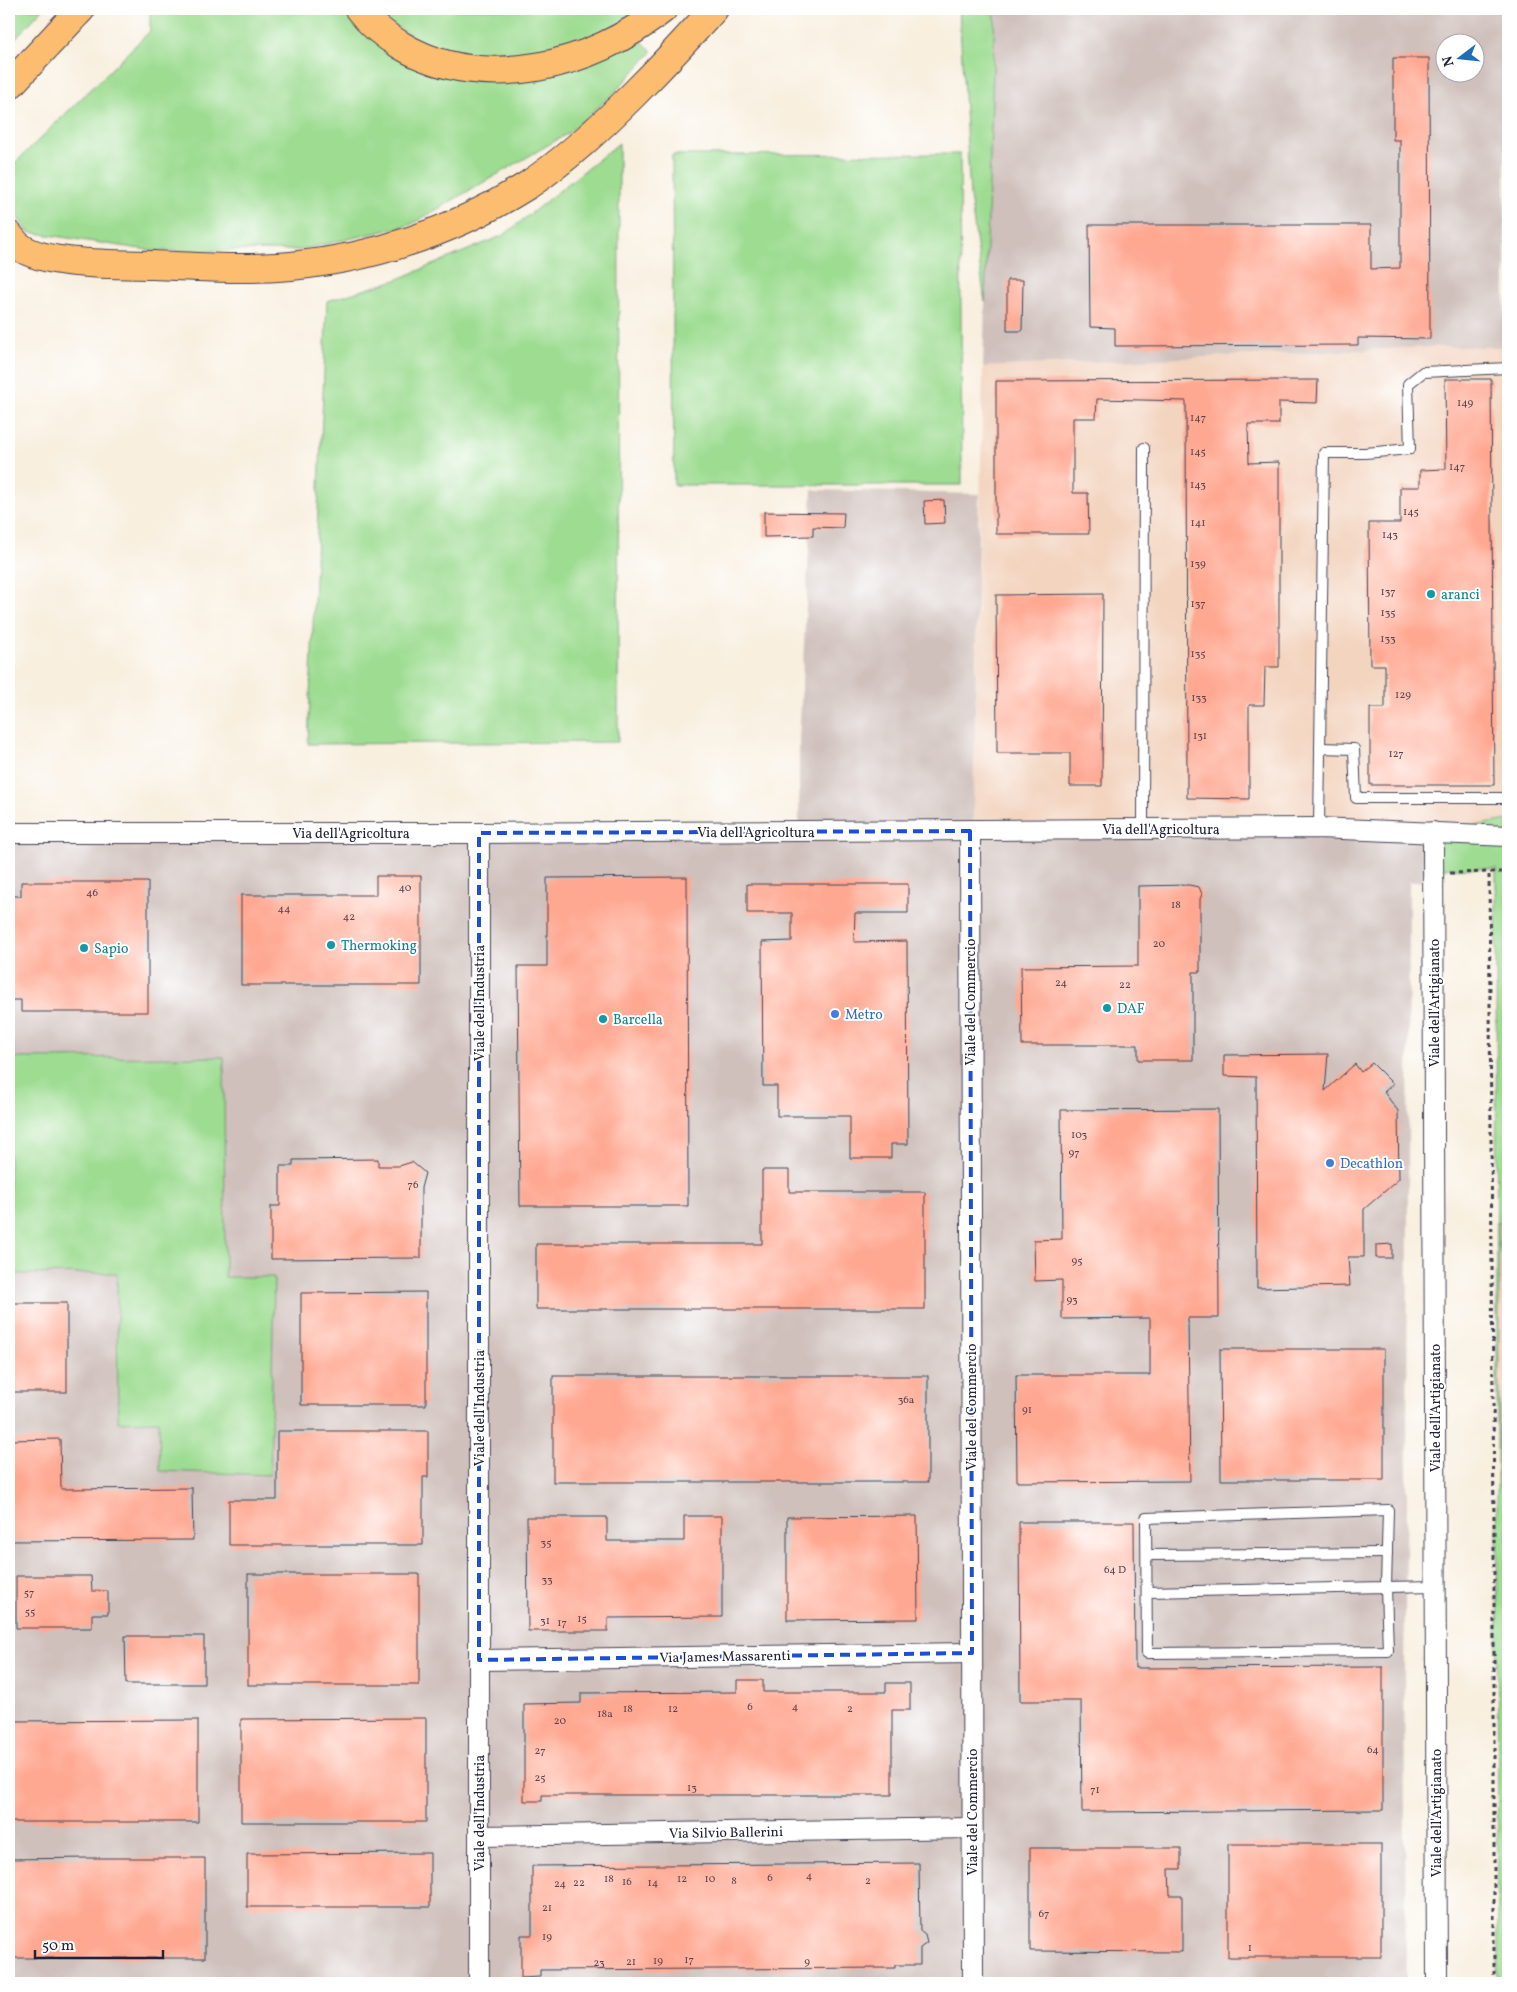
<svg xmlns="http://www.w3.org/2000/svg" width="1517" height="1992" font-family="Vollkorn,serif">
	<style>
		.built { fill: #f3d4bf }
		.industrial { fill: #cfc0bb; fill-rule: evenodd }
		.green { fill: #9ddc91; stroke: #607f66 }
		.building { fill: #fea892 }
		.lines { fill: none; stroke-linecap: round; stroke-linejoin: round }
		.service-casing { stroke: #424154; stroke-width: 12 }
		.minor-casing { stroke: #424154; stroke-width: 22 }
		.primary-casing { stroke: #424154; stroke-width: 30 }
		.motorway-casing { stroke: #424154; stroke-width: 30 }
		.path { stroke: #424154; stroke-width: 3; stroke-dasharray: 4 4; stroke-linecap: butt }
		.service { stroke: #fff; stroke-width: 10 }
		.minor { stroke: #fff; stroke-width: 20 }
		.primary { stroke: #fcbd6f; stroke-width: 28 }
		.motorway { stroke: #fcbd6f; stroke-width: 28 }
		.marked { fill: none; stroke: #1d4ed8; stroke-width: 4; stroke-dasharray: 10 6; stroke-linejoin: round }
		.culture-dot { fill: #0f9aa8; stroke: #fff; stroke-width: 2 }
		.shop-dot { fill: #3f7fe0; stroke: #fff; stroke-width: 2 }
		.labels { text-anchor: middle; stroke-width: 4; stroke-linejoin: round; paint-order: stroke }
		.number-label { font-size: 11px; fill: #594451 }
		.culture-label { font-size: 14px; fill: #0d838f; stroke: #fff; text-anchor: start }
		.street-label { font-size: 14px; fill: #22223b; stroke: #fff }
		.shop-label { font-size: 14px; fill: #366cbe; stroke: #fff; text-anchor: start }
	</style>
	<rect width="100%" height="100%" fill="#fff"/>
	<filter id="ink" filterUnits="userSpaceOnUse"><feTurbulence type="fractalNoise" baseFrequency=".02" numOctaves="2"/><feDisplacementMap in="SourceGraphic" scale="10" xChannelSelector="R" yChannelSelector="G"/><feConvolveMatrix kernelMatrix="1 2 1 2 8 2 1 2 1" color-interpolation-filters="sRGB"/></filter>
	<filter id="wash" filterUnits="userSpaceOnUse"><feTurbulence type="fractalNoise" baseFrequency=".0096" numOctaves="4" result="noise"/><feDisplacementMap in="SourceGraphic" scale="20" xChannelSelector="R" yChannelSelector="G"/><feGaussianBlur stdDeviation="1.12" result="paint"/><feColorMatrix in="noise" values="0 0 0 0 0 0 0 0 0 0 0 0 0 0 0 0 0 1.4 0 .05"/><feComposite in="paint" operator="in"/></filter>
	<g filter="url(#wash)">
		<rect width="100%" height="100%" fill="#f8efdf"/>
		<g class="built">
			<polygon points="1434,347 1508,347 1508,820 1432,833 973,830 983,367"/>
			<rect x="1499" y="1221" width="9" height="228"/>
		</g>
		<g class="industrial">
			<path d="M 995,9 L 1505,9 L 1505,347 L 1434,347 L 983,367 ZM 1444,42 L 1474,42 L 1474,72 L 1444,72 Z"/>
			<polygon points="812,490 979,494 973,830 1432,833 1436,868 1422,881 1409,882 1407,1498 1404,1663 1406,1983 9,1983 9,832 799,830 799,741"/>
		</g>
		<g class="green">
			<polygon points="9,9 43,9 9,45"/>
			<polygon points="150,9 346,9 437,72 637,36 652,52 610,97 567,134 410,225 300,250 154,251 28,232 9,206 9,169 150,31"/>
			<polygon points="367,9 652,9 547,60 444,56"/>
			<polygon points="959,9 995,9 985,302 970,196"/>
			<polygon points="619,143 618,742 308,744 327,301 396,280 504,235"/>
			<polygon points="960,154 962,485 674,485 672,155"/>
			<polygon points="1508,820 1508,1221 1499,1222 1499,1449 1508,1449 1508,1983 1498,1983 1496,869 1436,868 1432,833"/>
			<polygon points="224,1057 225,1277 274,1277 270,1475 160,1471 159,1421 118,1422 117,1273 9,1274 9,1058"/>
		</g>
		<g id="blocks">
			<g class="building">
				<polygon points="1393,58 1429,58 1430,339 1358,338 1358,345 1115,346 1115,328 1090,327 1089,225 1371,225 1371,269 1400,268 1400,140 1393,140"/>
				<polygon points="1007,280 1023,280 1022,331 1007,331"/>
				<polygon points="1445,379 1491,379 1494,785 1370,785 1370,708 1385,708 1385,665 1370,665 1369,523 1400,523 1400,487 1420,487 1420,470 1446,469"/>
				<polygon points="1318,380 1317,403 1279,402 1279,424 1248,424 1249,463 1279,462 1279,667 1265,667 1264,705 1249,705 1249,799 1187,798 1186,401 1097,399 1096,418 1073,418 1073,493 1088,493 1089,534 996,534 996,381"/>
				<polygon points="944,500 945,523 925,524 924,501"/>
				<polygon points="764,512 844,513 843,528 813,527 813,536 764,537"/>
				<polygon points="1103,594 1102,786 1070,786 1070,753 997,753 996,595"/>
				<polygon points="376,876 421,876 421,985 241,985 241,895 376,895"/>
				<polygon points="687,877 688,1206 520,1206 518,966 547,966 547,878"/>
				<polygon points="21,882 148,882 148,1012 21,1012 21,1000 9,1000 9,896 21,896"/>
				<polygon points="747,884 908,884 908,913 855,913 854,942 907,941 908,1144 891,1144 891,1158 850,1158 850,1116 777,1116 777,1086 763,1086 762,942 792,941 792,913 747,913"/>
				<polygon points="1189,885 1199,887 1202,894 1200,899 1200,972 1193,972 1193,1060 1138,1060 1138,1045 1022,1045 1021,967 1138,966 1138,886"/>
				<polygon points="1328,1054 1325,1091 1355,1064 1361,1072 1372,1063 1393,1084 1384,1092 1398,1111 1399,1179 1364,1209 1364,1257 1348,1257 1350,1286 1257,1288 1256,1077 1224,1076 1224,1055"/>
				<polygon points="1218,1109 1219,1318 1188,1318 1190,1481 1017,1482 1016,1375 1150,1375 1150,1318 1062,1319 1062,1280 1035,1281 1034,1240 1062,1239 1061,1110"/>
				<polygon points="378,1159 378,1166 399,1166 412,1162 425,1173 421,1188 421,1258 271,1259 271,1206 280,1206 280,1166 293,1166 293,1160"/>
				<polygon points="762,1170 789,1170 789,1192 925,1192 925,1309 536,1309 536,1244 762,1244"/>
				<polygon points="1392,1244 1392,1258 1376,1258 1376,1245"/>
				<polygon points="426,1292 426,1405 301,1405 301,1293"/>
				<rect x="9" y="1303" width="58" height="89"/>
				<polygon points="1220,1349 1384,1349 1384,1480 1221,1480"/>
				<rect x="553" y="1376" width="375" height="106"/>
				<polygon points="277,1431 428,1431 428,1477 423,1477 423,1545 229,1545 229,1500 277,1500"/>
				<polygon points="60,1439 61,1489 192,1488 193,1540 9,1541 9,1440"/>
				<polygon points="684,1516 722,1516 722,1617 608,1618 608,1631 528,1631 527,1517 607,1517 607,1541 684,1541"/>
				<polygon points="917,1516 918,1619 787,1620 787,1517"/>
				<polygon points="1019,1522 1134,1522 1135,1668 1383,1667 1383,1810 1082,1812 1081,1701 1020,1701"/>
				<rect x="248" y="1574" width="171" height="111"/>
				<polygon points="16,1576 91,1576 92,1591 108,1591 108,1614 92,1614 92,1628 16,1628"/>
				<polygon points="125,1636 204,1636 204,1684 126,1684"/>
				<polygon points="737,1680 763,1680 763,1692 886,1692 886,1683 910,1683 910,1710 892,1710 892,1795 542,1795 542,1801 524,1801 524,1704 581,1703 581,1693 737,1692"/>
				<polygon points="426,1718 426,1822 241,1822 241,1719"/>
				<polygon points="198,1720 198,1822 9,1822 9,1721"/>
				<rect x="1228" y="1844" width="153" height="113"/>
				<polygon points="1030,1848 1181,1848 1181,1869 1169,1869 1170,1895 1182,1895 1182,1952 1030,1951"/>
				<polygon points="430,1853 430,1907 247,1907 247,1854"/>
				<polygon points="90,1858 205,1858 205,1958 9,1958 9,1859"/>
				<polygon points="919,1863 920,1931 925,1935 927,1943 920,1948 920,1965 895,1965 895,1968 540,1970 540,1977 521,1978 521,1935 532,1935 532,1866"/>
			</g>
		</g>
	</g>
	<g filter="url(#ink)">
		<use href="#blocks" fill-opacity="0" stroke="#424154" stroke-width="1"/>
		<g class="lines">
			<g class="service-casing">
				<g id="service">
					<polyline points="1320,748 1354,749 1356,798 1508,798"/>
					<polyline points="1319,828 1324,453 1365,453 1410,449 1408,384 1423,372 1508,368"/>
					<polyline points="1143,830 1144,448"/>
					<polyline points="1147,1555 1387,1553"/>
					<polyline points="1147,1592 1386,1587 1388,1651 1147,1653 1146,1518 1388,1510 1386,1587 1436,1586"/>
				</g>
			</g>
			<g class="minor-casing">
				<g id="minor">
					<polyline points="970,831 973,1983"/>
					<polyline points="1433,832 1437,1983"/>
					<polyline points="9,833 479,833 1319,828 1508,836"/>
					<polyline points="479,1660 972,1653"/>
					<polyline points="479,1836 972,1828"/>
					<polyline points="479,1983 479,833"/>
				</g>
			</g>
			<g class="primary-casing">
				<path id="primary" d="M 9,235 C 12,239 16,244 20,247 C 47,266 120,264 154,265 C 199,267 245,270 291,266 C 375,258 456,230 528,185 C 567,159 601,127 634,94 C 662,66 688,38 714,9"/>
			</g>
			<g class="motorway-casing">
				<g id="motorway">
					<path d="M 359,9 C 371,25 385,36 402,46 C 484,94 593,66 663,9"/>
					<polyline points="9,86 81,9"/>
				</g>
			</g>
			<g class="path">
				<polyline points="1450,873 1489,872"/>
				<polyline points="1494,1983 1494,1524 1489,872 1508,872"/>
			</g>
			<use href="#service" class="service"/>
			<use href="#minor" class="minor"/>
			<use href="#primary" class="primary"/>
			<use href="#motorway" class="motorway"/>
		</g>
	</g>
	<path class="marked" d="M 970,831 L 972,1653 L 479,1660 L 479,833 Z"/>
	<g class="culture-dot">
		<circle cx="1431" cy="594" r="5"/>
		<circle cx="331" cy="945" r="5"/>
		<circle cx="84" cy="948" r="5"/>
		<circle cx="1107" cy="1008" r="5"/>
		<circle cx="603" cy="1019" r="5"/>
	</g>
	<g class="shop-dot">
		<circle cx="835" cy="1014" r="5"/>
		<circle cx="1330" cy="1163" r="5"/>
	</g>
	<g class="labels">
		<g class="number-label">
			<text x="1465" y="406">149</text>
			<text x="1198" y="421">147</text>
			<text x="1198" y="455">145</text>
			<text x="1457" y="470">147</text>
			<text x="1198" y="488">143</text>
			<text x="1411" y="515">145</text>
			<text x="1198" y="526">141</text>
			<text x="1390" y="538">143</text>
			<text x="1198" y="567">139</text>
			<text x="1388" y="595">137</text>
			<text x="1198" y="607">137</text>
			<text x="1388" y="616">135</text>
			<text x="1388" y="642">133</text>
			<text x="1198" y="657">135</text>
			<text x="1403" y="698">129</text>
			<text x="1199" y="701">133</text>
			<text x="1200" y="739">131</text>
			<text x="1396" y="757">127</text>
			<text x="405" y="891">40</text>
			<text x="92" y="896">46</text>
			<text x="1176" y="908">18</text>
			<text x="284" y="912">44</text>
			<text x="349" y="920">42</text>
			<text x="1159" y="947">20</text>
			<text x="1061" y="986">24</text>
			<text x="1125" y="988">22</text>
			<text x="1079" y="1138">103</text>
			<text x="1074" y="1156">97</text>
			<text x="413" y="1188">76</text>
			<text x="1077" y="1264">95</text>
			<text x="1072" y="1303">93</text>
			<text x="906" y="1403">36a</text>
			<text x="1027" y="1413">91</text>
			<text x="546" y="1546">35</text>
			<text x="1115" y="1573">64 D</text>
			<text x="547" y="1583">33</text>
			<text x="29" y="1596">57</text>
			<text x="30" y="1615">55</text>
			<text x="582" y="1622">15</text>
			<text x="545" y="1624">31</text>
			<text x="562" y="1626">17</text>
			<text x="750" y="1710">6</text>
			<text x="795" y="1710">4</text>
			<text x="628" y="1712">18</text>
			<text x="673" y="1712">12</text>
			<text x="850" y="1712">2</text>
			<text x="605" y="1717">18a</text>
			<text x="560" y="1724">20</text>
			<text x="1373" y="1753">64</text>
			<text x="540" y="1754">27</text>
			<text x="540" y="1781">25</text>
			<text x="692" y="1791">13</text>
			<text x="1095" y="1793">71</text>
			<text x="809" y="1879">4</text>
			<text x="770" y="1881">6</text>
			<text x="609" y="1882">18</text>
			<text x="682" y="1882">12</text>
			<text x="710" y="1882">10</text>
			<text x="734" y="1884">8</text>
			<text x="868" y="1884">2</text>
			<text x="627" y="1885">16</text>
			<text x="579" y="1886">22</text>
			<text x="653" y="1886">14</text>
			<text x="560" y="1887">24</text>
			<text x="547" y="1911">21</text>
			<text x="1044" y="1917">67</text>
			<text x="547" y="1940">19</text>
			<text x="1250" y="1951">1</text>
			<text x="689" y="1963">17</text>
			<text x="658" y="1964">19</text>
			<text x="631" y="1965">21</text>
			<text x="807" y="1965">9</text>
			<text x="599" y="1966">23</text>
		</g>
		<g class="culture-label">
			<text x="1441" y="599">aranci</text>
			<text x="341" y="950">Thermoking</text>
			<text x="94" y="953">Sapio</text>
			<text x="1117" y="1013">DAF</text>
			<text x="613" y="1024">Barcella</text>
		</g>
		<g class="street-label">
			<text x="1161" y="834">Via dell'Agricoltura</text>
			<text x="756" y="837">Via dell'Agricoltura</text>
			<text x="351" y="838">Via dell'Agricoltura</text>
			<text transform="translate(970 1002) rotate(-90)" y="5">Viale del Commercio</text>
			<text transform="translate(479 1003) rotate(-90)" y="5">Viale dell'Industria</text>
			<text transform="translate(1434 1003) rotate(-90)" y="5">Viale dell'Artigianato</text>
			<text transform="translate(971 1407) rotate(-90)" y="5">Viale del Commercio</text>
			<text transform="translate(479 1408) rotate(-90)" y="5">Viale dell'Industria</text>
			<text transform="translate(1435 1408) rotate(-90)" y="5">Viale dell'Artigianato</text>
			<text transform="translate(725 1656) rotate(-1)" y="5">Via James Massarenti</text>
			<text transform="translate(972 1812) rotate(-90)" y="5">Viale del Commercio</text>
			<text transform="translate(479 1813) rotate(-90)" y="5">Viale dell'Industria</text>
			<text transform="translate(1436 1813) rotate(-90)" y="5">Viale dell'Artigianato</text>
			<text transform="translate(726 1832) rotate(-1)" y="5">Via Silvio Ballerini</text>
		</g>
		<g class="shop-label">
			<text x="845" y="1019">Metro</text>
			<text x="1340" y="1168">Decathlon</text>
		</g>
	</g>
	<rect width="1517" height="1992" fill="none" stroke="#fff" stroke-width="30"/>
	<g transform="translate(1460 58) rotate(254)"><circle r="24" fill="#ffffff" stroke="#a7a7b1"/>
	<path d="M0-4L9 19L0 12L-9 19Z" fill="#1f6fb2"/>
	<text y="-8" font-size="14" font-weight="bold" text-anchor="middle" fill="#22223b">N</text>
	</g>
	<path d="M35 1950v8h128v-8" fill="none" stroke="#22223b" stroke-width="2.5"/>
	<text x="42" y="1950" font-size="15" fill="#22223b" stroke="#ffffff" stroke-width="4" paint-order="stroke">50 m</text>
</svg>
